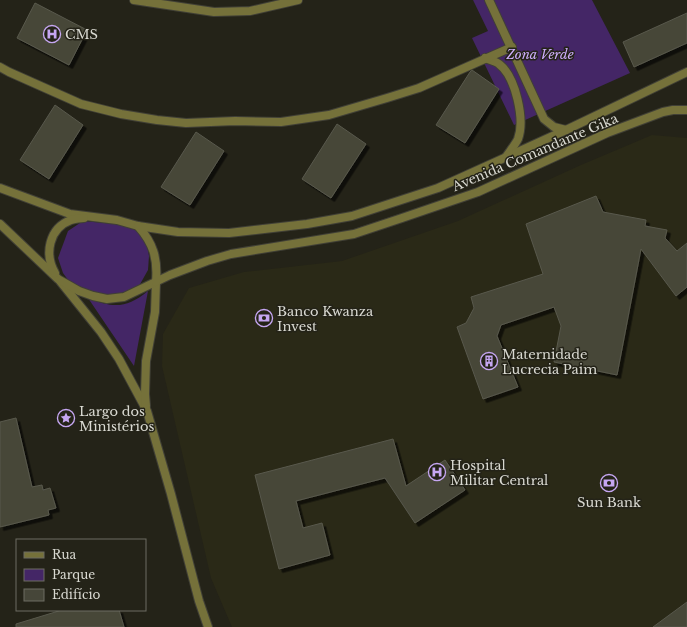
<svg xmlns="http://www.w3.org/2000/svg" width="687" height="627" font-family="'Libre Baskerville',serif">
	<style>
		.built { fill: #2a2917 }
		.green { fill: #442666 }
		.building { fill: #464639; stroke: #59594c; filter: url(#shadow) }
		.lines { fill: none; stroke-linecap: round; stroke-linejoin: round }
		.minor-casing { stroke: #414036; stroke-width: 10 }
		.tertiary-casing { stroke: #414036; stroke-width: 10 }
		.minor { stroke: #75713a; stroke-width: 8 }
		.tertiary { stroke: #75713a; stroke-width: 8 }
		.labels { text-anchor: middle; stroke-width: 3; stroke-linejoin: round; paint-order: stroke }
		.poi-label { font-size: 13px; fill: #d9d9d1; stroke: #242318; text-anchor: start }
		.park-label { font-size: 13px; font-style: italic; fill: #ceaefc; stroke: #242318 }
		.street-label { font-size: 13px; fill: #d9d9d1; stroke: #242318 }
	</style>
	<defs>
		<filter id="shadow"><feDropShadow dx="3.5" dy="3.5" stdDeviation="0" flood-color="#0009"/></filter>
	</defs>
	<rect width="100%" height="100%" fill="#242318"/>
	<polygon class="built" points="652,135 687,138 687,627 232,627 211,578 162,366 163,334 189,288 244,272 342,261 458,221 581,165"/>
	<g class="green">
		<polygon points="473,0 592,0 630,73 514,125 472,38 488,31"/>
		<polygon points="83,221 115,224 135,227 146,240 149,256 148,270 139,286 124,294 94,297 71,284 63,273 58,258 68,231"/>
		<path d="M 148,291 L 134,366 L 88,298 C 113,308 126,309 148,291 Z"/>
	</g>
	<g class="building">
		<polygon points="35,3 87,30 69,65 17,38"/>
		<polygon points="687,13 687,43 634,67 623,42"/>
		<polygon points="472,70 499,89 465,143 436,125 470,72"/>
		<polygon points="55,105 83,125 49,179 20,160"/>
		<polygon points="337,124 366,144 331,198 302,179"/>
		<polygon points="196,132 224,151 190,205 161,187"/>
		<polygon points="596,196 603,212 646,220 645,226 667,230 665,238 677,251 687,243 687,287 676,296 641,249 617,375 554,362 561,326 554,307 501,325 497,336 518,387 483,399 457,327 466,323 474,308 471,297 543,274 526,224"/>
		<polygon points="16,418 32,487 42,485 43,490 50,488 56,508 48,510 49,515 0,527 0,422"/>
		<polygon points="393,439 406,486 445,460 465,490 415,523 385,478 296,501 303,528 322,523 330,555 279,569 255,475"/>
		<polygon points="687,602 687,627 653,627"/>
		<polygon points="62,610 119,610 124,627 16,627 16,624"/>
	</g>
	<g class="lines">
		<g class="minor-casing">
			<g id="minor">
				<polyline points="134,0 214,12 250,11 298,0"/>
				<polyline points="489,0 544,119 554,127 566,130"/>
				<path d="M 485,58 C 489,60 496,61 499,64 C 516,77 525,120 518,139 C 515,145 510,151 506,157"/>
				<polyline points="0,67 9,72 81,104 121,114 157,120 186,123 235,121 281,122 329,115 387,98 419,88 512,47"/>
				<polyline points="60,281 101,332 119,359 147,411 171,494 199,601 208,627"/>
				<polyline points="146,406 145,394 146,361 155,312 156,282"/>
			</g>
		</g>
		<g class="tertiary-casing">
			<g id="tertiary">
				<polyline points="0,188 70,214 117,220 138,226 178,232 229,233 307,224 352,216 438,188 566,130 687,72"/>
				<polyline points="0,224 58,279 79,291 93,296 107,299 124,297 170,275 207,261 231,254 354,234 402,218 478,192 607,133 663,112 673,110 687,110"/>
				<path d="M 138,226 C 153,243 158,258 156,282"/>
				<path d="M 55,273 C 44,254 49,228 71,220 C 75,219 80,218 84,218"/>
			</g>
		</g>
		<use href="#minor" class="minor"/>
		<use href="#tertiary" class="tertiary"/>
	</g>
	<defs>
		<g id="hospital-ring" transform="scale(0.9)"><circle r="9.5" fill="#242318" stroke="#c5a6f1" stroke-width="1.5"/><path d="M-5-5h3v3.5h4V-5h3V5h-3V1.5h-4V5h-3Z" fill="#c5a6f1"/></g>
		<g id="bank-ring" transform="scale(0.9)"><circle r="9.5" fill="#242318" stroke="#c5a6f1" stroke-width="1.5"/><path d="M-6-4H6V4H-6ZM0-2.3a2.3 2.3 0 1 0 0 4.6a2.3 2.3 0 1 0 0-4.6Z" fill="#c5a6f1"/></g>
		<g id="building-ring" transform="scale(0.9)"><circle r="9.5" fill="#242318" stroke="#c5a6f1" stroke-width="1.5"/><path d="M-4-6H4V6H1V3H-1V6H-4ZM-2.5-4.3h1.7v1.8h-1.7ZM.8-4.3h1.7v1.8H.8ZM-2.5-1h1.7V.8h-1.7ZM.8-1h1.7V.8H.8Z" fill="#c5a6f1"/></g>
		<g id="sight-ring" transform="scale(0.9)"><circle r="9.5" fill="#242318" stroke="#c5a6f1" stroke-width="1.5"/><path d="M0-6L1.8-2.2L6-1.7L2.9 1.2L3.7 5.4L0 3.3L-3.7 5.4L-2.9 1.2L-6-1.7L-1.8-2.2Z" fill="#c5a6f1"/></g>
	</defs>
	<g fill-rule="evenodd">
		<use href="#hospital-ring" x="52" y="34"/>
		<use href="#bank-ring" x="264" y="318"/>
		<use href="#building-ring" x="489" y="361"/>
		<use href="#sight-ring" x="66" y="418"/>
		<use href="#hospital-ring" x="437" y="472"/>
		<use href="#bank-ring" x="609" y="483"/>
	</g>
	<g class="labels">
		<g class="poi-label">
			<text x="65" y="39">CMS</text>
			<text x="277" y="316">Banco Kwanza<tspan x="277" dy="15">Invest</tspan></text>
			<text x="502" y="359">Maternidade<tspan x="502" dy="15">Lucrecia Paim</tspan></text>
			<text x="79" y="416">Largo dos<tspan x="79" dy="15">Ministérios</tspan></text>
			<text x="450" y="470">Hospital<tspan x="450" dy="15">Militar Central</tspan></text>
			<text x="609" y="507" text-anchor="middle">Sun Bank</text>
		</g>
		<g class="park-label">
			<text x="540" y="59">Zona Verde</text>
		</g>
		<g class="street-label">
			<text transform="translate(535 152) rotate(-23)" y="5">Avenida Comandante Gika</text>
		</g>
	</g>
	<rect x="16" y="539" width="130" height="72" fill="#242318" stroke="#6c6c62"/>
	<rect x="24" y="552" width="20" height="6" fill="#75713a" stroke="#6c6c62"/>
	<text x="52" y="559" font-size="12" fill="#d9d9d1">Rua</text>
	<rect x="24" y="569" width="20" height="12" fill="#442666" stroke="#6c6c62"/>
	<text x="52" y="579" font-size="12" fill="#d9d9d1">Parque</text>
	<rect x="24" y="589" width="20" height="12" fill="#464639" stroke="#6c6c62"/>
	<text x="52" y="599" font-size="12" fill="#d9d9d1">Edifício</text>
</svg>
